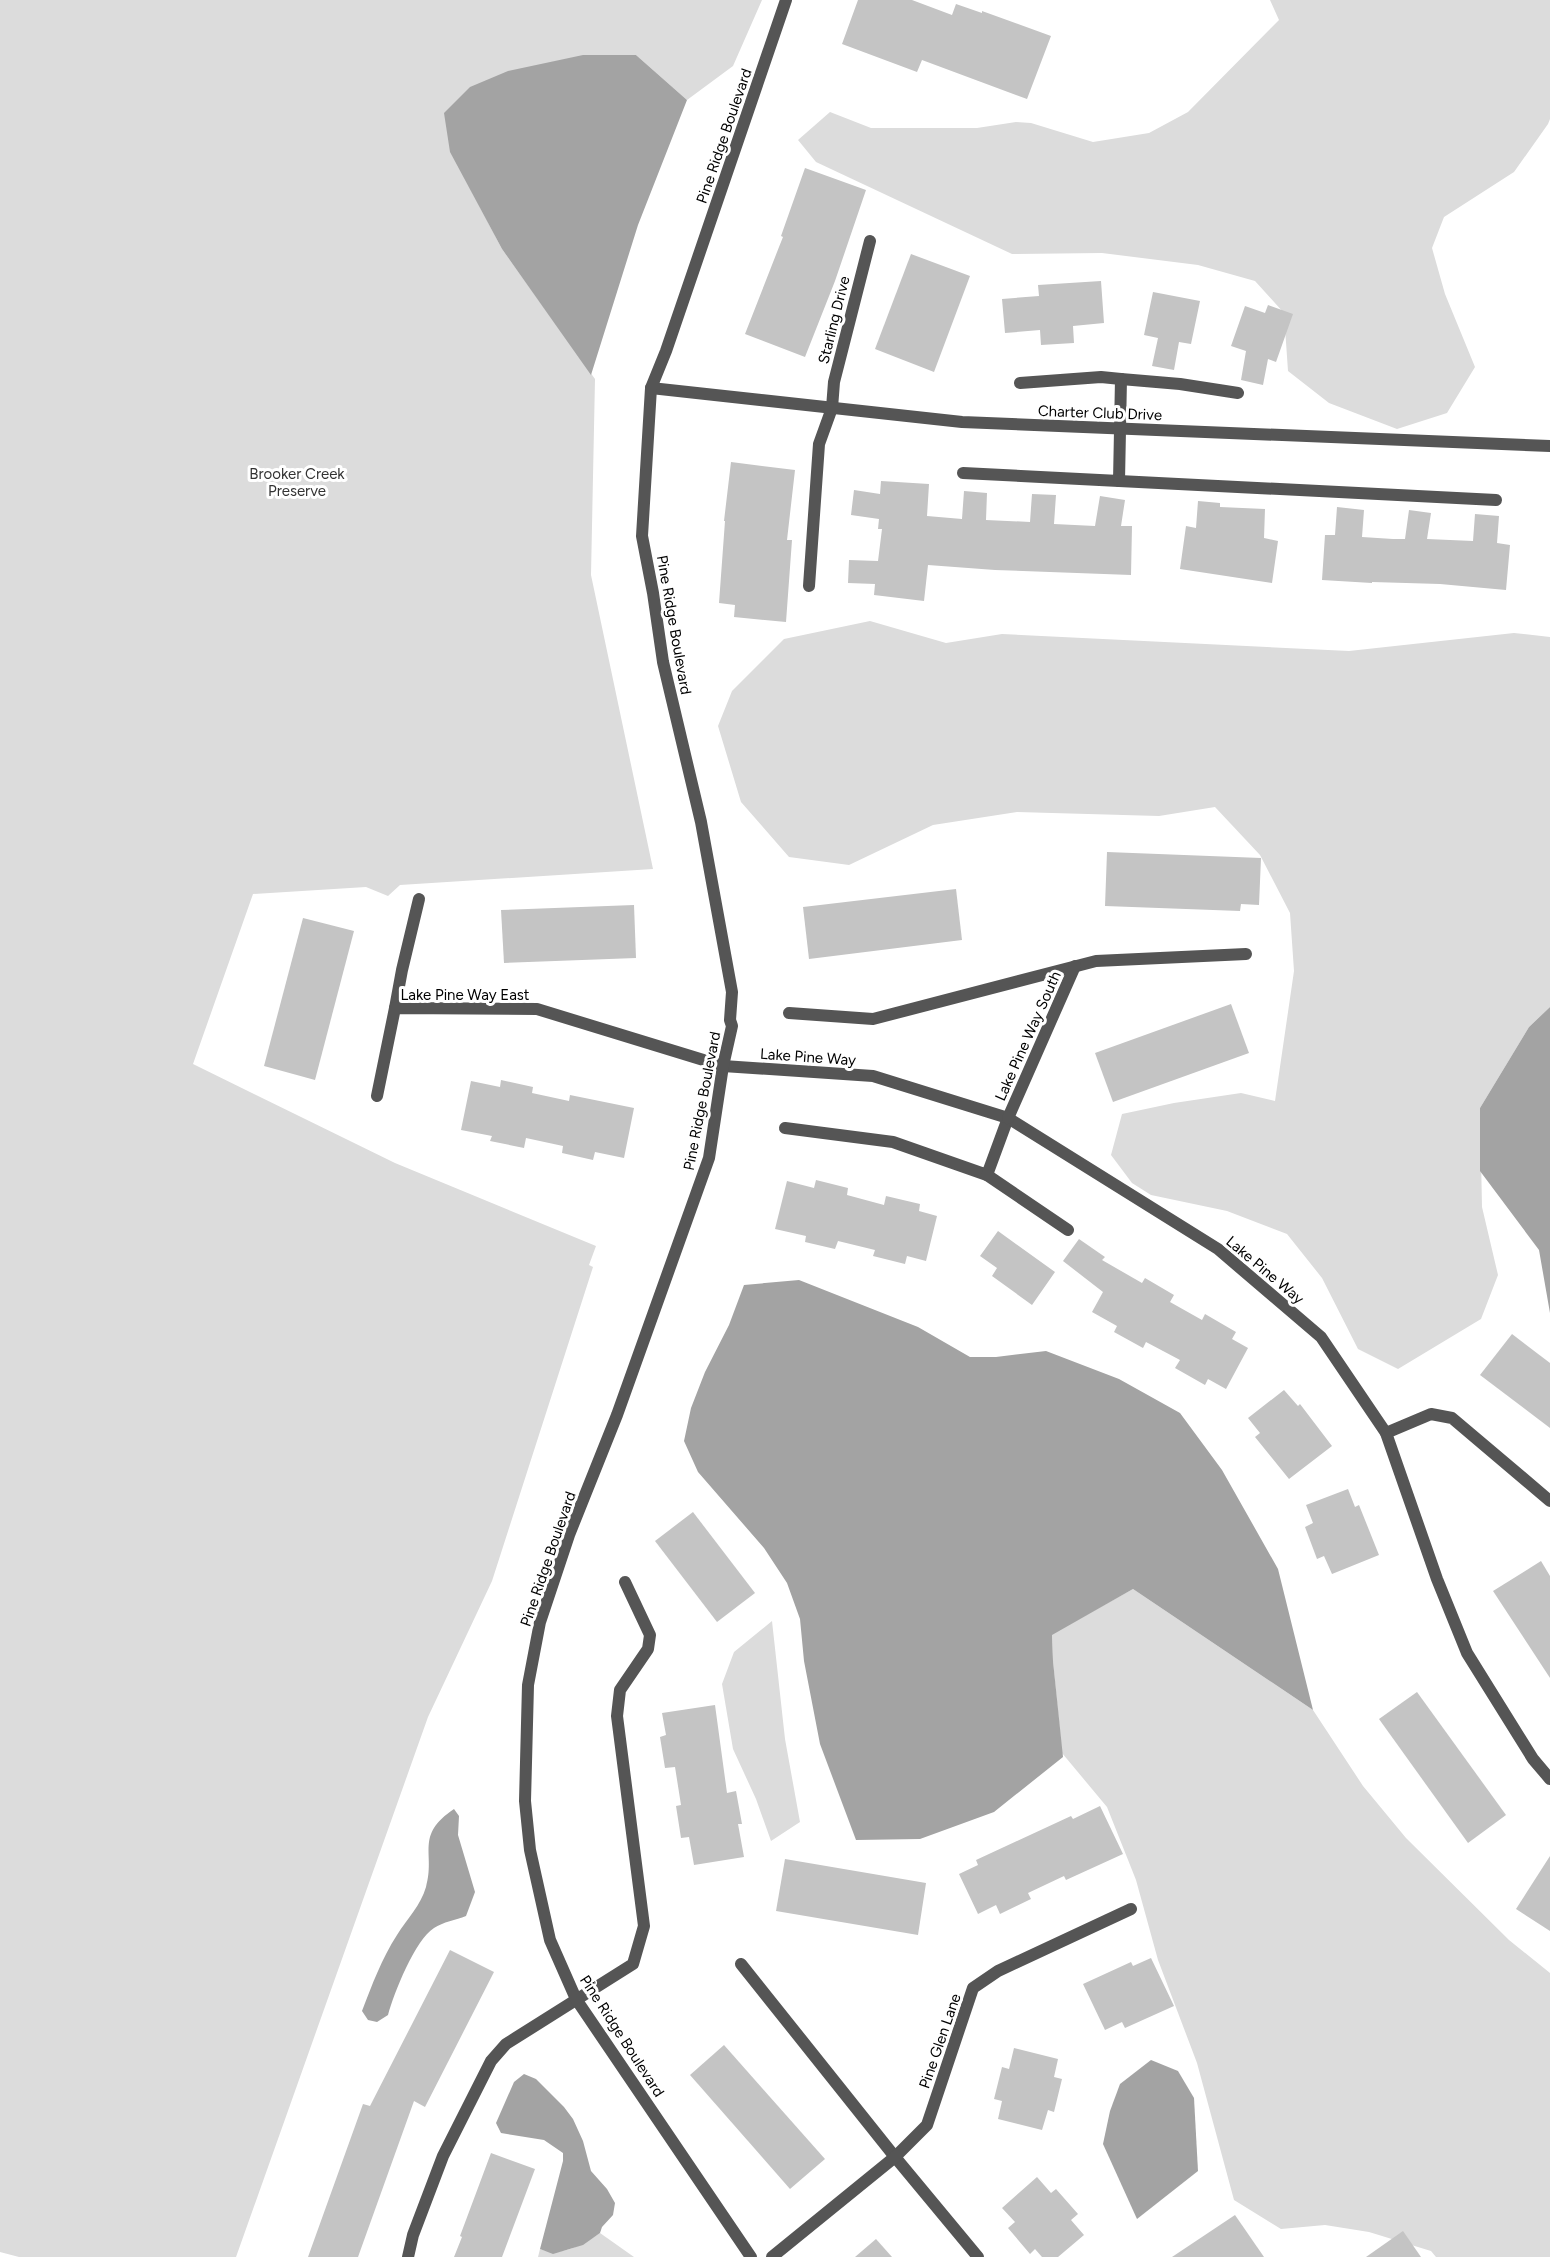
<svg xmlns="http://www.w3.org/2000/svg" width="1550" height="2257" font-family="Figtree,sans-serif">
	<style>
		.green { fill: #dcdcdc }
		.water { fill: #a3a3a3 }
		.building { fill: #c4c4c4 }
		.lines { fill: none; stroke-linecap: round; stroke-linejoin: round }
		.service { stroke: #555; stroke-width: 12 }
		.minor { stroke: #555; stroke-width: 12 }
		.tertiary { stroke: #555; stroke-width: 12 }
		.labels { text-anchor: middle; stroke-width: 6; stroke-linejoin: round; paint-order: stroke }
		.street-label { font-size: 15px; fill: #000; stroke: #fff }
		.park-label { font-size: 15px; fill: #333; stroke: #fff }
	</style>
	<rect width="100%" height="100%" fill="#fff"/>
	<g class="green">
		<polygon points="0,0 762,0 733,66 687,100 636,55 463,175 502,249 595,379 591,575 653,869 400,885 388,896 366,887 253,894 193,1064 395,1163 596,1246 589,1265 593,1267 492,1581 428,1717 236,2257 19,2257 0,2252"/>
		<polygon points="1270,0 1550,0 1550,119 1548,124 1514,172 1444,217 1432,248 1445,294 1475,367 1447,413 1397,429 1329,403 1288,371 1284,313 1255,281 1198,265 1102,253 1012,254 816,162 798,140 830,112 871,128 977,128 1016,122 1031,123 1093,142 1149,133 1188,112 1279,20"/>
		<polygon points="870,621 946,643 1002,634 1349,651 1514,633 1550,637 1550,1007 1529,1027 1480,1108 1482,1207 1498,1275 1481,1319 1398,1369 1358,1349 1322,1278 1287,1234 1227,1211 1151,1195 1132,1183 1111,1155 1122,1114 1174,1103 1241,1093 1275,1101 1294,971 1290,913 1260,855 1215,807 1159,816 1017,812 933,825 849,865 789,857 741,802 718,726 732,691 784,639"/>
		<polygon points="1133,1589 1313,1710 1363,1786 1406,1838 1509,1940 1550,1973 1550,2257 1436,2257 1431,2251 1369,2232 1325,2225 1281,2229 1234,2200 1197,2063 1158,1960 1136,1880 1107,1807 1062,1753 1053,1661 1052,1634"/>
		<polygon points="772,1621 785,1739 800,1822 771,1841 756,1799 733,1749 722,1684 734,1652"/>
		<path d="M 600,2233 L 634,2257 L 538,2257 L 540,2249 C 562,2257 582,2245 600,2233 Z"/>
	</g>
	<g class="water">
		<polygon points="583,55 636,55 687,100 638,225 591,375 502,249 450,152 444,113 470,87 508,71"/>
		<polygon points="1550,1007 1550,1313 1539,1250 1480,1171 1480,1108 1529,1027"/>
		<polygon points="799,1280 918,1327 970,1357 996,1357 1046,1351 1119,1379 1180,1413 1222,1470 1278,1569 1313,1710 1133,1589 1052,1635 1053,1661 1063,1757 994,1812 920,1839 856,1840 820,1744 804,1661 800,1619 787,1583 764,1548 698,1472 684,1441 691,1408 705,1372 729,1325 744,1285"/>
		<path d="M 454,1809 L 459,1816 L 458,1835 L 475,1892 L 466,1916 C 456,1920 443,1922 434,1928 C 415,1940 394,1993 388,2015 L 377,2022 L 368,2020 L 362,2011 C 372,1985 382,1958 397,1935 C 407,1919 421,1905 426,1887 C 436,1853 414,1836 454,1809 Z"/>
		<polygon points="1151,2060 1178,2071 1194,2098 1198,2171 1137,2219 1103,2144 1110,2111 1120,2084"/>
		<polygon points="524,2074 536,2079 564,2107 573,2119 583,2141 591,2171 607,2189 615,2203 613,2215 602,2227 600,2233 583,2245 553,2254 540,2249 563,2161 563,2153 544,2140 501,2133 496,2123 514,2082"/>
	</g>
	<g class="building">
		<polygon points="858,0 912,0 952,15 956,4 982,13 982,11 1051,36 1027,99 922,60 917,72 842,44"/>
		<polygon points="805,168 866,190 835,281 805,357 745,334 779,247 783,237 781,236"/>
		<polygon points="911,254 970,276 934,372 875,349"/>
		<polygon points="1101,281 1104,323 1073,326 1074,343 1041,345 1040,330 1005,333 1002,299 1039,296 1038,285"/>
		<polygon points="1153,292 1200,301 1191,344 1179,342 1174,370 1152,366 1158,338 1144,335"/>
		<polygon points="1268,305 1293,314 1276,362 1268,359 1263,385 1241,380 1246,351 1231,346 1245,306 1265,313"/>
		<polygon points="731,462 795,470 787,540 792,540 786,622 734,617 735,605 719,603 725,521 724,521"/>
		<polygon points="881,481 929,484 927,516 962,519 964,491 987,493 986,520 1030,522 1032,494 1056,495 1054,524 1095,526 1100,496 1125,500 1121,526 1132,526 1131,575 995,570 928,565 924,601 874,595 875,584 848,583 849,560 878,561 882,529 878,529 879,519 851,515 854,490 880,494"/>
		<polygon points="1198,501 1220,503 1220,507 1265,509 1264,538 1278,541 1272,583 1180,569 1186,526 1196,528"/>
		<polygon points="1337,507 1364,510 1362,537 1393,539 1405,539 1409,510 1431,513 1427,539 1473,541 1475,514 1499,516 1497,543 1510,545 1506,590 1440,584 1372,582 1372,583 1322,580 1325,535 1335,535"/>
		<polygon points="1107,852 1261,858 1259,905 1241,904 1240,911 1105,906"/>
		<polygon points="956,889 962,940 809,959 803,907"/>
		<polygon points="634,905 636,958 504,963 501,910"/>
		<polygon points="303,918 354,931 315,1080 264,1066"/>
		<polygon points="1231,1004 1249,1053 1113,1102 1095,1053"/>
		<polygon points="501,1080 533,1087 532,1093 569,1101 570,1095 634,1108 624,1158 595,1152 593,1160 562,1153 563,1146 526,1138 524,1148 490,1141 492,1136 461,1130 471,1081 500,1087"/>
		<polygon points="816,1180 848,1188 847,1195 884,1205 886,1196 920,1204 919,1211 937,1216 926,1261 907,1256 905,1264 873,1256 875,1250 838,1241 835,1249 805,1242 806,1236 775,1229 787,1181 814,1188"/>
		<polygon points="998,1231 1055,1272 1032,1305 992,1276 997,1268 980,1256"/>
		<polygon points="1079,1239 1105,1257 1102,1260 1142,1283 1145,1278 1174,1295 1170,1302 1202,1320 1205,1314 1236,1332 1232,1339 1248,1348 1226,1389 1208,1379 1205,1385 1175,1368 1180,1360 1146,1342 1143,1348 1114,1332 1117,1326 1092,1312 1103,1292 1063,1261"/>
		<polygon points="1512,1334 1550,1363 1550,1428 1480,1375"/>
		<polygon points="1284,1390 1298,1406 1300,1404 1332,1446 1289,1479 1255,1437 1260,1433 1248,1418"/>
		<polygon points="1348,1489 1355,1507 1359,1505 1379,1555 1332,1574 1324,1556 1317,1559 1305,1527 1313,1523 1306,1505"/>
		<polygon points="693,1512 755,1593 717,1622 655,1541"/>
		<polygon points="1541,1561 1550,1576 1550,1678 1493,1591"/>
		<polygon points="1417,1692 1506,1815 1468,1843 1379,1719"/>
		<polygon points="715,1705 727,1793 736,1791 742,1824 738,1824 744,1857 694,1865 689,1837 681,1838 676,1806 681,1805 675,1767 665,1768 660,1737 666,1735 662,1713"/>
		<polygon points="1100,1806 1123,1854 1066,1880 1064,1876 1028,1893 1031,1899 1000,1914 996,1905 978,1914 959,1874 978,1865 976,1860 1071,1816 1073,1819"/>
		<polygon points="1550,1856 1550,1931 1516,1909"/>
		<polygon points="785,1859 926,1883 918,1935 776,1911"/>
		<polygon points="450,1950 494,1972 425,2107 414,2101 358,2257 308,2257 363,2104 370,2106"/>
		<polygon points="1151,1958 1174,2006 1125,2028 1122,2022 1105,2030 1083,1984 1131,1962 1133,1966"/>
		<polygon points="724,2045 825,2159 790,2189 690,2075"/>
		<polygon points="1014,2048 1058,2059 1054,2077 1062,2079 1054,2112 1048,2110 1042,2130 998,2119 1002,2101 994,2099 1002,2067 1009,2069"/>
		<polygon points="491,2153 535,2169 502,2257 454,2257 462,2237 460,2236"/>
		<polygon points="1037,2177 1051,2193 1056,2189 1078,2214 1071,2220 1084,2235 1058,2257 1042,2257 1035,2249 1030,2254 1008,2228 1015,2222 1002,2208"/>
		<polygon points="1235,2215 1264,2257 1172,2257"/>
		<polygon points="1403,2231 1421,2257 1366,2257"/>
		<polygon points="876,2239 892,2257 855,2257"/>
	</g>
	<g class="lines">
		<g class="service">
			<polyline points="1121,379 1180,384 1238,393"/>
			<polyline points="963,473 1119,481 1121,379 1101,377 1020,383"/>
			<polyline points="1119,481 1496,500"/>
			<polyline points="395,1008 402,970 419,899"/>
			<polyline points="785,1128 893,1142 987,1175 1008,1118"/>
			<polyline points="987,1175 1068,1230"/>
			<polyline points="1386,1433 1431,1414 1452,1418 1550,1501"/>
		</g>
		<g class="minor">
			<polyline points="809,586 819,444 832,408 834,382 870,241"/>
			<polyline points="789,1013 873,1019 1096,961 1246,954"/>
			<polyline points="377,1096 395,1008 537,1009 723,1066 873,1076 1008,1118 1218,1249 1321,1337 1386,1433 1437,1579 1467,1653 1533,1759 1550,1779"/>
			<polyline points="1008,1118 1075,966"/>
			<polyline points="741,1964 895,2157 978,2257"/>
			<polyline points="408,2257 413,2235 443,2156 491,2061 506,2044 633,1964 644,1926 617,1716 620,1690 648,1649 650,1635 625,1582"/>
			<polyline points="772,2257 895,2157 927,2125 973,1988 998,1971 1131,1909"/>
		</g>
		<g class="tertiary">
			<polyline points="651,388 962,422 1550,446"/>
			<polyline points="751,2257 576,1999 550,1940 530,1850 525,1801 528,1685 540,1622 569,1535 617,1415 709,1158 723,1066 732,1026 730,1020 732,992 701,822 663,662 653,593 642,536 651,388 666,351 786,0"/>
		</g>
	</g>
	<g class="labels">
		<g class="street-label">
			<text transform="translate(724 136) rotate(-71)" y="5">Pine Ridge Boulevard</text>
			<text transform="translate(834 320) rotate(-76)" y="5">Starling Drive</text>
			<text transform="translate(1100 413) rotate(2)" y="5">Charter Club Drive</text>
			<text transform="translate(674 625) rotate(80)" y="5">Pine Ridge Boulevard</text>
			<text x="465" y="1000">Lake Pine Way East</text>
			<text transform="translate(1028 1036) rotate(-66)" y="5">Lake Pine Way South</text>
			<text transform="translate(808 1057) rotate(4)" y="5">Lake Pine Way</text>
			<text transform="translate(702 1101) rotate(-79)" y="5">Pine Ridge Boulevard</text>
			<text transform="translate(1265 1270) rotate(40)" y="5">Lake Pine Way</text>
			<text transform="translate(548 1559) rotate(-71)" y="5">Pine Ridge Boulevard</text>
			<text transform="translate(622 2036) rotate(57)" y="5">Pine Ridge Boulevard</text>
			<text transform="translate(940 2041) rotate(-71)" y="5">Pine Glen Lane</text>
		</g>
		<g class="park-label">
			<text x="297" y="479">Brooker Creek<tspan x="297" dy="17">Preserve</tspan></text>
		</g>
	</g>
</svg>
